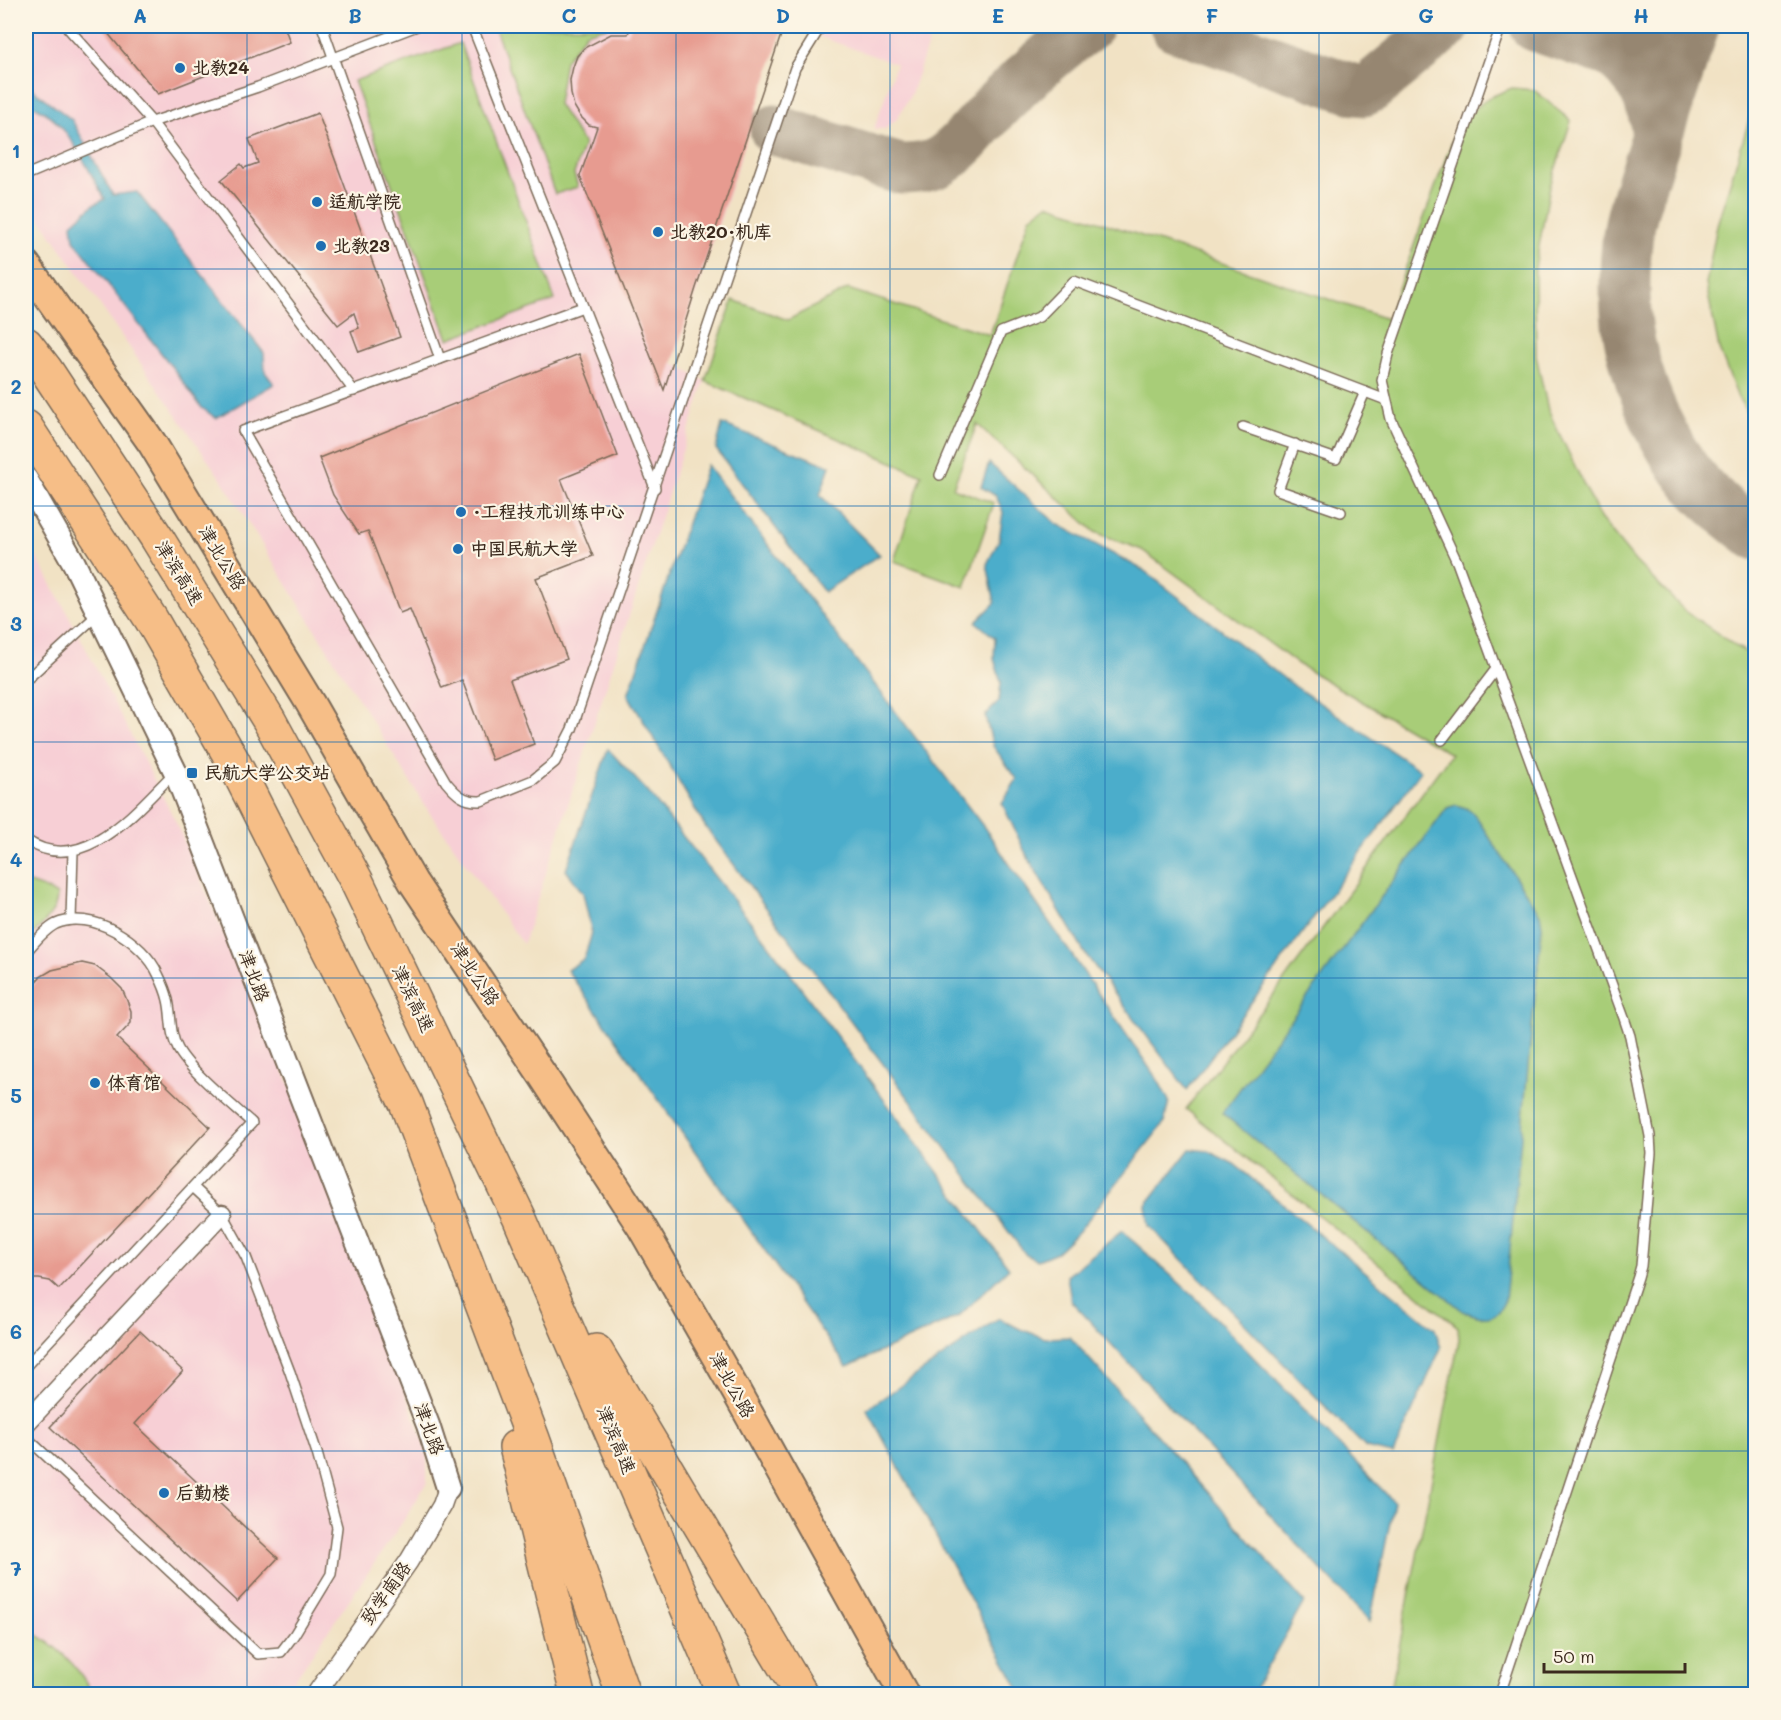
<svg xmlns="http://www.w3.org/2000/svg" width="1781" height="1720" font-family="Mali,'LXGW WenKai TC',sans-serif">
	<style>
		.built { fill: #f7cfd5 }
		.green { fill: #a8cd78; stroke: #727c4b; stroke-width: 1.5 }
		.water { fill: #4cadcb; stroke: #446c74; stroke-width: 1.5 }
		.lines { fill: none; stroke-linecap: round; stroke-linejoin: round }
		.taxiway { stroke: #968671; stroke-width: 51 }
		.building { fill: #e79b90 }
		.service-casing { stroke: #7b6a58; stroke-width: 12 }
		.minor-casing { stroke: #7b6a58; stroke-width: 21 }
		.tertiary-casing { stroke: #7b6a58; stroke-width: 26 }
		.primary-casing { stroke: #7b6a58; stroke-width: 32 }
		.motorway-casing { stroke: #7b6a58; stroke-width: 36 }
		.service { stroke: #fff; stroke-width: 9 }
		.minor { stroke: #fff; stroke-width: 18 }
		.tertiary { stroke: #fff; stroke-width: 22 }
		.primary { stroke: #f6be87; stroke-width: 28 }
		.motorway { stroke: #f6be87; stroke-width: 33 }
		.grid { fill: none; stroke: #1f6fb2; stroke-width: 1.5; stroke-opacity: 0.55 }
		.poi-dot { fill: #1f6fb2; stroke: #fcf5e5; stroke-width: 2 }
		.labels { text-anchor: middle; stroke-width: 4.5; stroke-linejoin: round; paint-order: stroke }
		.poi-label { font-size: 18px; font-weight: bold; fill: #3b2a1e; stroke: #fcf5e5; text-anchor: start }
		.street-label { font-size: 18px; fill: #3b2a1e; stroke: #fcf5e5 }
		.neatline { fill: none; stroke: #1f6fb2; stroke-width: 2 }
		.grid-label { font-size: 20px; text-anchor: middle; font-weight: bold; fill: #1f6fb2 }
	</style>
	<rect width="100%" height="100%" fill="#fcf5e5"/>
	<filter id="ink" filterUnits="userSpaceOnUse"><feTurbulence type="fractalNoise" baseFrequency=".0167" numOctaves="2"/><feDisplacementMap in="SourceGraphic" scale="12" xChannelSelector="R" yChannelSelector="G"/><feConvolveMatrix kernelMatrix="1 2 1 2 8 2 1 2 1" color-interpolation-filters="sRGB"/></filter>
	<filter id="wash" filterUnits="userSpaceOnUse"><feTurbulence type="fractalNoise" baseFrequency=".008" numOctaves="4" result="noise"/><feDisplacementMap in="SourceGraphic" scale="24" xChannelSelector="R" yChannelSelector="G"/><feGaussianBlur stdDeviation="1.35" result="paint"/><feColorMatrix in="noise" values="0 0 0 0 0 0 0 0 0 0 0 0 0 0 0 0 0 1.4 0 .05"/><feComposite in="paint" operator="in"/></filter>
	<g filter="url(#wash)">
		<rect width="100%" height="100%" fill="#f1e2c4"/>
		<g class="built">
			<polygon points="26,26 784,26 673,363 705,381 523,944 429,812 223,482 46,227 26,200"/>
			<polygon points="790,26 934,26 911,94 897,119 885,129 874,129 896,64"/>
			<polygon points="26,538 67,612 175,820 299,1107 427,1451 427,1482 410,1511 285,1694 26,1694"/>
		</g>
		<g class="green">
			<polygon points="494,26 610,26 586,33 565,61 558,104 584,144 574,174 578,187 555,194"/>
			<polygon points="460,43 555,300 448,339 354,81"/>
			<polygon points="1512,88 1534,90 1571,121 1550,186 1535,268 1536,355 1548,410 1600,518 1635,561 1684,610 1737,647 1755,657 1755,1694 1390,1694 1459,1340 1458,1327 1186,1109 1280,986 1451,754 1298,664 1142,550 1095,532 977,424 953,488 994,503 965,587 894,561 922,475 705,381 733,300 788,320 848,289 990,335 1030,218 1048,204 1387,319 1459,122 1488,98"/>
			<polygon points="1755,101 1755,423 1738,398 1719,349 1706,284 1717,225"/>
			<path d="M 29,883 L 46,889 L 57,895 C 57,915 38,928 26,941 L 26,884 Z"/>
			<path d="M 26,1629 C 53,1642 80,1666 92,1694 L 26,1694 Z"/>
		</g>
		<g class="water">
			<path d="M 26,84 L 72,120 L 113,195 L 137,192 L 264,353 L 265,372 L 274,384 L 216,418 L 202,408 L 175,371 L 74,240 L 72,224 L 93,205 L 105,199 C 84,164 67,116 26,103 Z"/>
			<polygon points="722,424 830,466 820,495 880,555 824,592 716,449"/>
			<polygon points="989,463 1057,524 1143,570 1290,683 1421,771 1187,1090 1084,952 1027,856 1002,803 1017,779 993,746 985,716 999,701 1001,682 994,659 995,638 976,622 995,603 987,564 999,540 1003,512 996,496 981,487"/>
			<polygon points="707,465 986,830 1159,1082 1169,1101 1164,1123 1079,1231 1057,1252 1038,1260 1026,1255 705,826 628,695"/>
			<polygon points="608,749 648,792 769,945 1009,1268 959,1316 847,1367 567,970 584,959 592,933 583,893 566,870"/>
			<path d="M 1456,805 L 1466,808 L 1474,814 L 1540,914 L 1542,926 L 1505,1300 C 1495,1323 1483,1319 1463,1311 L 1222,1113 L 1447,808 Z"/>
			<polygon points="1190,1149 1208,1151 1234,1164 1435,1329 1441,1348 1393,1454 1366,1448 1149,1226 1146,1205"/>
			<polygon points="1122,1231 1198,1300 1394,1502 1370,1622 1071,1301 1067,1276"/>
			<polygon points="999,1318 1020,1329 1045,1338 1070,1337 1304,1602 1252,1694 1022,1694 867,1409"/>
		</g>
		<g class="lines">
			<g class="taxiway">
				<polyline points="1175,26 1355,90 1364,91 1370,88 1445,26"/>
				<polyline points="1535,26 1611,52"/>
				<path d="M 1694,26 C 1681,64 1668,103 1655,142 C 1646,169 1636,196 1630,224 C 1623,257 1623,318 1632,351 C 1643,396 1664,445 1694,481 C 1712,501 1734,519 1756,535"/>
				<path d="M 775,130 L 900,169 C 914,169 929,168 941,161 C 964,146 981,121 1000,102 C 1027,75 1057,49 1088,26"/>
				<path d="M 1657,137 C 1654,102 1641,72 1611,52 C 1646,54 1661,51 1687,26"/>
			</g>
		</g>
		<g id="blocks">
			<g class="building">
				<polygon points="102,26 284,26 290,42 158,94"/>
				<polygon points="631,26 784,26 696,288 664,390 580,176 597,127 589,125 580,116 574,106 571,94 570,80 573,67 577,56 584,48 611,34 628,34"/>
				<polygon points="318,113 400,337 359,352 351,331 359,328 354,313 338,325 221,180 241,164 244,168 258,163 249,139"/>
				<polygon points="579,354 618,456 561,479 593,556 536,578 567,659 510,680 534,744 492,760 462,680 442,688 410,609 400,613 368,531 359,534 333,495 319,458"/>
				<polygon points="82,963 95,966 111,978 122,989 126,998 131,1011 131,1023 117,1038 210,1127 59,1289 50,1281 39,1279 32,1279 26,1283 27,1002 32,986 40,977 52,970"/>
				<polygon points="140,1331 183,1371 135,1424 278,1558 237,1602 50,1427"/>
			</g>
		</g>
	</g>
	<g filter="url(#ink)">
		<use href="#blocks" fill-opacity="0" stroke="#7b6a58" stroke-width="1.5"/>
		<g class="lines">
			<g class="service-casing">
				<g id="service">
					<polyline points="66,26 152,122 354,391"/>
					<polyline points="322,26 440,359"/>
					<polyline points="472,26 655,488"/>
					<polyline points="26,175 152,122 258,87 417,26"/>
					<path d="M 583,307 L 243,431 L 446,782 C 456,794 464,802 481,801 L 533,780 L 555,762 L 572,729 L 795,68 L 821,26"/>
					<polyline points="1243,427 1336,459 1365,392"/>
					<polyline points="1295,444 1278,490 1341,512"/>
					<polyline points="940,475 1001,332 1039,317 1074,281 1386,400"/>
					<polyline points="26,680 97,615"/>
					<polyline points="1442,740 1496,669"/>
					<path d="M 26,840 C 83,879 138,808 175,772"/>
					<polyline points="71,920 73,851"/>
					<path d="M 26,952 C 34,943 44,930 56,924 C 91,908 144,942 158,974 C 162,982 166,991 168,1000 C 172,1016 169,1033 178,1049 C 190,1071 232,1105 252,1123 L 26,1366"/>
					<polyline points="26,1437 258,1654 281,1652 294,1635 331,1574 337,1527 317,1453 290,1372 246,1257 222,1214 193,1187"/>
					<polyline points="1500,1694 1638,1277 1641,1266 1651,1153 1650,1136 1630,1036 1624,1018 1457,562 1391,419 1382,380 1388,354 1501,26"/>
				</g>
			</g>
			<g class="minor-casing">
				<g id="minor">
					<polyline points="26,1423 222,1214"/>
					<polyline points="316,1694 409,1561 442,1505 448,1488"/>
				</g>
			</g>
			<g class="tertiary-casing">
				<polyline id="tertiary" points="26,479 74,563 175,771 428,1425 448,1488"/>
			</g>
			<g class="primary-casing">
				<polyline id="primary" points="26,265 152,443 310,703 413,882 543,1076 641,1226 736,1391 904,1694"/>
			</g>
			<g class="motorway-casing">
				<g id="motorway">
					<polyline points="26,344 46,370 157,538 269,720 356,880 519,1217 724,1694"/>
					<polyline points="26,427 151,619 233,761 406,1103 533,1439 623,1694"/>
					<polyline points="596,1351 801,1694"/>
					<polyline points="516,1447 577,1694"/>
				</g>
			</g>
			<use href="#service" class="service"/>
			<use href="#minor" class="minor"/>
			<use href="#tertiary" class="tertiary"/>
			<use href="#primary" class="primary"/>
			<use href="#motorway" class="motorway"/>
		</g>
	</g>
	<path class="grid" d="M 247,26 L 247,1694M 462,26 L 462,1694M 676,26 L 676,1694M 890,26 L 890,1694M 1105,26 L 1105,1694M 1319,26 L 1319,1694M 1534,26 L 1534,1694M 26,269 L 1756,269M 26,506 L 1756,506M 26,742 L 1756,742M 26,978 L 1756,978M 26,1214 L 1756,1214M 26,1451 L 1756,1451"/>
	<g class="poi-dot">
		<circle cx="180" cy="68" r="6"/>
		<circle cx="317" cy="202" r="6"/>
		<circle cx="658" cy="232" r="6"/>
		<circle cx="321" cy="246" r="6"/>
		<circle cx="461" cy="512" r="6"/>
		<circle cx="458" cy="549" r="6"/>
		<rect x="186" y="767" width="12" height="12" rx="3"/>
		<circle cx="95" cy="1083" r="6"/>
		<circle cx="164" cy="1493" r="6"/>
	</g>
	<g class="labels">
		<g class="poi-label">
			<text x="192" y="74">北教24</text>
			<text x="329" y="208">适航学院</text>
			<text x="670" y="238">北教20·机库</text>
			<text x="333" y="252">北教23</text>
			<text x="473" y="518">·工程技术训练中心</text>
			<text x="470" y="555">中国民航大学</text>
			<text x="204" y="779">民航大学公交站</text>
			<text x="107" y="1089">体育馆</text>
			<text x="176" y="1499">后勤楼</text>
		</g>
		<g class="street-label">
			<text transform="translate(222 558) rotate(59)" y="6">津北公路</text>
			<text transform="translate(179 573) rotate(58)" y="6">津滨高速</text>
			<text transform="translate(475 974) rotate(56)" y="6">津北公路</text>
			<text transform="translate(254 976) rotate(69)" y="6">津北路</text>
			<text transform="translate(413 999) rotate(64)" y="6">津滨高速</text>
			<text transform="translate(732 1385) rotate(61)" y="6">津北公路</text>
			<text transform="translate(429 1429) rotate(70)" y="6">津北路</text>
			<text transform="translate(616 1440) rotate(67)" y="6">津滨高速</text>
			<text transform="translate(386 1593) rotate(-55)" y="6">致学南路</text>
		</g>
	</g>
	<rect width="1781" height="1720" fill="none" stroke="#fcf5e5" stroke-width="66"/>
	<path d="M1544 1663v9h141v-9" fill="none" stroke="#3b2a1e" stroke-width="3"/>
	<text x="1553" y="1663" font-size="18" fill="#3b2a1e" stroke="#fcf5e5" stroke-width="4.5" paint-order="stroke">50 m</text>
	<rect x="33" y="33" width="1715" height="1654" class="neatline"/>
	<g class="grid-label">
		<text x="140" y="23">A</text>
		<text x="355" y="23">B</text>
		<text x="569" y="23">C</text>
		<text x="783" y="23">D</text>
		<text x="998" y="23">E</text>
		<text x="1212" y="23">F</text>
		<text x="1426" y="23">G</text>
		<text x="1641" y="23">H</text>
		<text x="16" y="158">1</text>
		<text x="16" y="394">2</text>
		<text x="16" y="631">3</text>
		<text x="16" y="867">4</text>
		<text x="16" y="1103">5</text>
		<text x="16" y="1339">6</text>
		<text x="16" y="1576">7</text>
	</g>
</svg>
